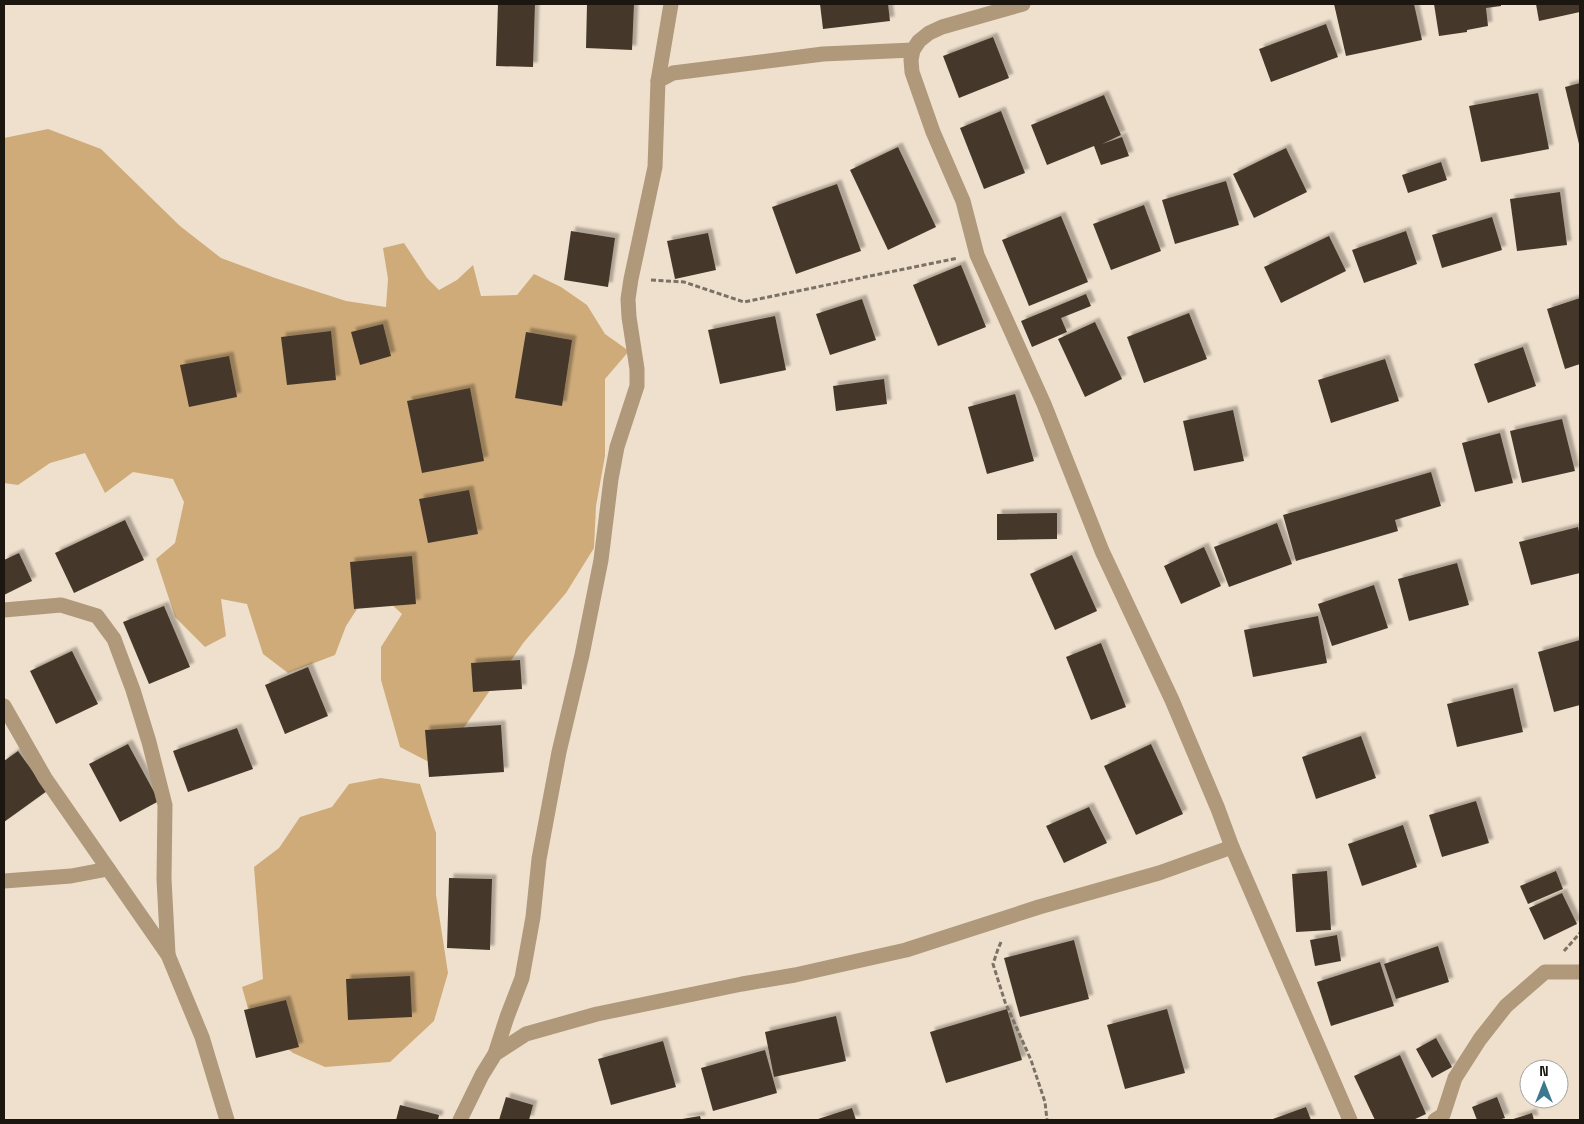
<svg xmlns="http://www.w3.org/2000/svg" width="1584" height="1124" font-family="'Space Grotesk',sans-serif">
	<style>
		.green { fill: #cfab7a }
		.building { fill: #45392a; filter: url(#shadow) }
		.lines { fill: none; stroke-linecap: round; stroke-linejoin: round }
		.path { stroke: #7b7265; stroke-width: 3; stroke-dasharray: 5 2.5; stroke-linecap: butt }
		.street { stroke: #b0987a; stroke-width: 15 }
	</style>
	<defs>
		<filter id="shadow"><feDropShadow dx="4.5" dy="-4.5" stdDeviation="1" flood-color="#0004"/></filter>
	</defs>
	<rect width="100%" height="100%" fill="#efe0cd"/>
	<g class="green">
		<polygon points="48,129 101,149 180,226 221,258 275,278 346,301 386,307 388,279 383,248 404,243 427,278 439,290 457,280 473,265 481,296 517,295 534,274 561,287 587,305 605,334 629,351 605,379 605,456 596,506 594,548 566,593 524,642 453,743 427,761 400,747 381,680 381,647 402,614 372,586 346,626 335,655 288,673 263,654 247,604 221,599 226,636 205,647 175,617 156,559 175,543 184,502 173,479 133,472 105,493 85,453 50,463 18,485 4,483 4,138"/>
		<polygon points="381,778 420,784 436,833 436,895 448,973 434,1021 390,1062 325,1067 293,1053 251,1019 242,987 263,979 254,867 279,848 300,817 332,807 349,784"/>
	</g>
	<g class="building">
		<polygon points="498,4 535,4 533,67 496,66"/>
		<polygon points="587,4 634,4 632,50 586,48"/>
		<polygon points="820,4 888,4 890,21 823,29"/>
		<polygon points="1334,4 1414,4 1422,40 1346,56"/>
		<polygon points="1434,4 1501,4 1501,6 1486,8 1488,26 1467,30 1467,32 1439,36"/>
		<polygon points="1536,4 1580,4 1580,12 1539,21"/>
		<polygon points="1326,24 1338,57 1271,82 1259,49"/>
		<polygon points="993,37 1009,78 959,98 943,56"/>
		<polygon points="1580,83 1580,148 1565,87"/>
		<polygon points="1538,93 1549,149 1481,162 1469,106"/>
		<polygon points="1104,95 1121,135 1102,144 1122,137 1129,156 1101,165 1094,146 1047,165 1031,125"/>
		<polygon points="1001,111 1025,173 984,189 960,128"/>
		<polygon points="898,147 936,227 888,250 850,170"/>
		<polygon points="1286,148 1307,192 1254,218 1233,174"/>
		<polygon points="1441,162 1447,180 1408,193 1402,175"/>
		<polygon points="1226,181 1239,225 1175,244 1162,200"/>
		<polygon points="837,184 861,251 796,274 772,207"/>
		<polygon points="1560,192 1567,245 1517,251 1510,199"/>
		<polygon points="1144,205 1161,251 1111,270 1093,224"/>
		<polygon points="1061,216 1088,282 1029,306 1002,240"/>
		<polygon points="1492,217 1502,250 1442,268 1432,235"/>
		<polygon points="571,231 615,238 608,287 564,280"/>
		<polygon points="1406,231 1417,264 1364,283 1352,250"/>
		<polygon points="708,233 716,270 675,279 667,241"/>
		<polygon points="1329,236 1346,271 1281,303 1264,267"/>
		<polygon points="961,265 986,327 938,346 913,285"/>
		<polygon points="1086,294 1091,306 1061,318 1067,332 1032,347 1021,321"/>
		<polygon points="1580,298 1580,364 1565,369 1547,309"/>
		<polygon points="862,299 876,340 830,355 816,314"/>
		<polygon points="1189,313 1207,359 1144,383 1127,337"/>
		<polygon points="775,316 786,370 720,384 708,330"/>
		<polygon points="1095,322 1122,379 1085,397 1058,339"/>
		<polygon points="383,324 391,356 360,365 351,332"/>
		<polygon points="331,331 336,380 287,385 281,337"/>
		<polygon points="526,332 572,340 562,406 515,398"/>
		<polygon points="1523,347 1536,386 1488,403 1474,364"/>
		<polygon points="229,356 237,397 189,407 180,365"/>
		<polygon points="1385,359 1399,401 1331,423 1318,380"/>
		<polygon points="884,379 887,404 836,411 833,386"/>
		<polygon points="470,388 484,461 422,473 407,401"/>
		<polygon points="1015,394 1034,461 987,474 968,407"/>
		<polygon points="1233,410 1244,461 1194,471 1183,421"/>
		<polygon points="1562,419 1575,471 1522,483 1510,431"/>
		<polygon points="1500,433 1513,483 1475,492 1462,443"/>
		<polygon points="1431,472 1441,506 1395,520 1398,531 1296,561 1283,515"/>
		<polygon points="469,490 478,534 428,543 419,499"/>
		<polygon points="1057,513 1057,539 997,540 997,514"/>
		<polygon points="125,520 144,560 74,593 55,553"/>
		<polygon points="1277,523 1292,564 1229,587 1214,547"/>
		<polygon points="1578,527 1580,536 1580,573 1531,585 1519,542"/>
		<polygon points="1204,547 1221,586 1181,604 1164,566"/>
		<polygon points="19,553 32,581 4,595 4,560"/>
		<polygon points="1072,555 1097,611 1055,630 1030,574"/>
		<polygon points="412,556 416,604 354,609 350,562"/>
		<polygon points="1457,563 1469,605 1409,621 1398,579"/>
		<polygon points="1374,585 1388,628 1332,646 1318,604"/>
		<polygon points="164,606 190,667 149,684 123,622"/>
		<polygon points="1318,616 1327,663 1253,677 1244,630"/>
		<polygon points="1580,640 1580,705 1554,712 1538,652"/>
		<polygon points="1101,643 1126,707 1091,720 1066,657"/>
		<polygon points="72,651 98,704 56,724 30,671"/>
		<polygon points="520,660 522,689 473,692 471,663"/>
		<polygon points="308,667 328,716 285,734 265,685"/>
		<polygon points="1513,688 1523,732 1457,747 1447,704"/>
		<polygon points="501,725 504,772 429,777 425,730"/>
		<polygon points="237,728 253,769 188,792 173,751"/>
		<polygon points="1361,736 1376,778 1316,799 1302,757"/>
		<polygon points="128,744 159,801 120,822 89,764"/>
		<polygon points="1151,744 1183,814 1136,835 1104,766"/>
		<polygon points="18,751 47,791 4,822 4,761"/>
		<polygon points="1476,801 1489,843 1442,857 1429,815"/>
		<polygon points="1089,807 1107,843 1064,863 1046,826"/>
		<polygon points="1403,825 1417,867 1362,886 1348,844"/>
		<polygon points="1327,871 1331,930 1296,932 1292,874"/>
		<polygon points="1556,871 1563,889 1528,904 1520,886"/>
		<polygon points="449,878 492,879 490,950 447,948"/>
		<polygon points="1562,893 1577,924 1544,940 1529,908"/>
		<polygon points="1337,935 1341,961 1315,966 1310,940"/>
		<polygon points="1074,940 1089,999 1020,1017 1004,958"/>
		<polygon points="1438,946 1449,982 1396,999 1384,964"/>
		<polygon points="1380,962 1394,1006 1331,1026 1317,982"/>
		<polygon points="410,976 412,1017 348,1020 346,979"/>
		<polygon points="286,1000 299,1047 256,1058 244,1010"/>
		<polygon points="1007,1009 1022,1060 946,1083 930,1032"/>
		<polygon points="1167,1009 1185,1073 1125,1089 1107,1025"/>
		<polygon points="836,1016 846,1061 774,1077 765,1032"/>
		<polygon points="1436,1038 1452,1067 1432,1078 1416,1049"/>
		<polygon points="663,1041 676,1087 611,1105 598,1059"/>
		<polygon points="765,1050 777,1093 713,1111 701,1068"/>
		<polygon points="1400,1055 1426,1114 1413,1120 1375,1120 1354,1076"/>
		<polygon points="506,1097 533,1105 529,1120 499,1120"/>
		<polygon points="1497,1097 1505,1118 1498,1120 1477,1120 1472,1107"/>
		<polygon points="400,1105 439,1115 438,1120 396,1120"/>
		<polygon points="1306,1107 1311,1120 1270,1120"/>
		<polygon points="852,1108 856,1120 815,1120"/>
		<polygon points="1532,1113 1534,1120 1510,1120"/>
		<polygon points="700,1116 701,1120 682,1120 682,1119"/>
	</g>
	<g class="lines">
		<g class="path">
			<polyline points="651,280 684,282 744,302 958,258"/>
			<polyline points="1001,942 998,949 993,964 1005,1002 1031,1060 1045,1102 1047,1120"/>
			<polyline points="1564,951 1580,933"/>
		</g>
		<g class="street">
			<polyline points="1023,4 942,27 929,33 919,41 913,50 911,60 912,72 933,132 963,201 977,255 1044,404 1102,551 1172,700 1218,809 1232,847 1350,1120"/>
			<polyline points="658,81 671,4"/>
			<polyline points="4,610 61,605 97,616 114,639 133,690 149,742 165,805 164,879 168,954"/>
			<polyline points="4,706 45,778 168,955 202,1037 227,1120"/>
			<polyline points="4,881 71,876 108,869"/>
			<polyline points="495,1054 507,1017 522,978 533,917 539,859 559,752 582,655 601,560 611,479 617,447 637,386 637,369 629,317 628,299 631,279 655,167 658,81 673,73 823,54 913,50"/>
			<polyline points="460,1120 482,1075 495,1054 526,1034 597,1014 742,984 795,975 906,950 1039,907 1159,873 1232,847"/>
			<polyline points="1435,1120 1443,1115 1455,1078 1480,1039 1506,1006 1545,972 1580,972"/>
		</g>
	</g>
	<rect width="1584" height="1124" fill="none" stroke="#1b160f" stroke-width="10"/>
	<g transform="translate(1544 1084)"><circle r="24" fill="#ffffff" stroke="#a4a29f"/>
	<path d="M0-4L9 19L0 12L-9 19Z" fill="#3c798f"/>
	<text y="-8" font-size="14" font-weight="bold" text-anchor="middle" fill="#1b160f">N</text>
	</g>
</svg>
